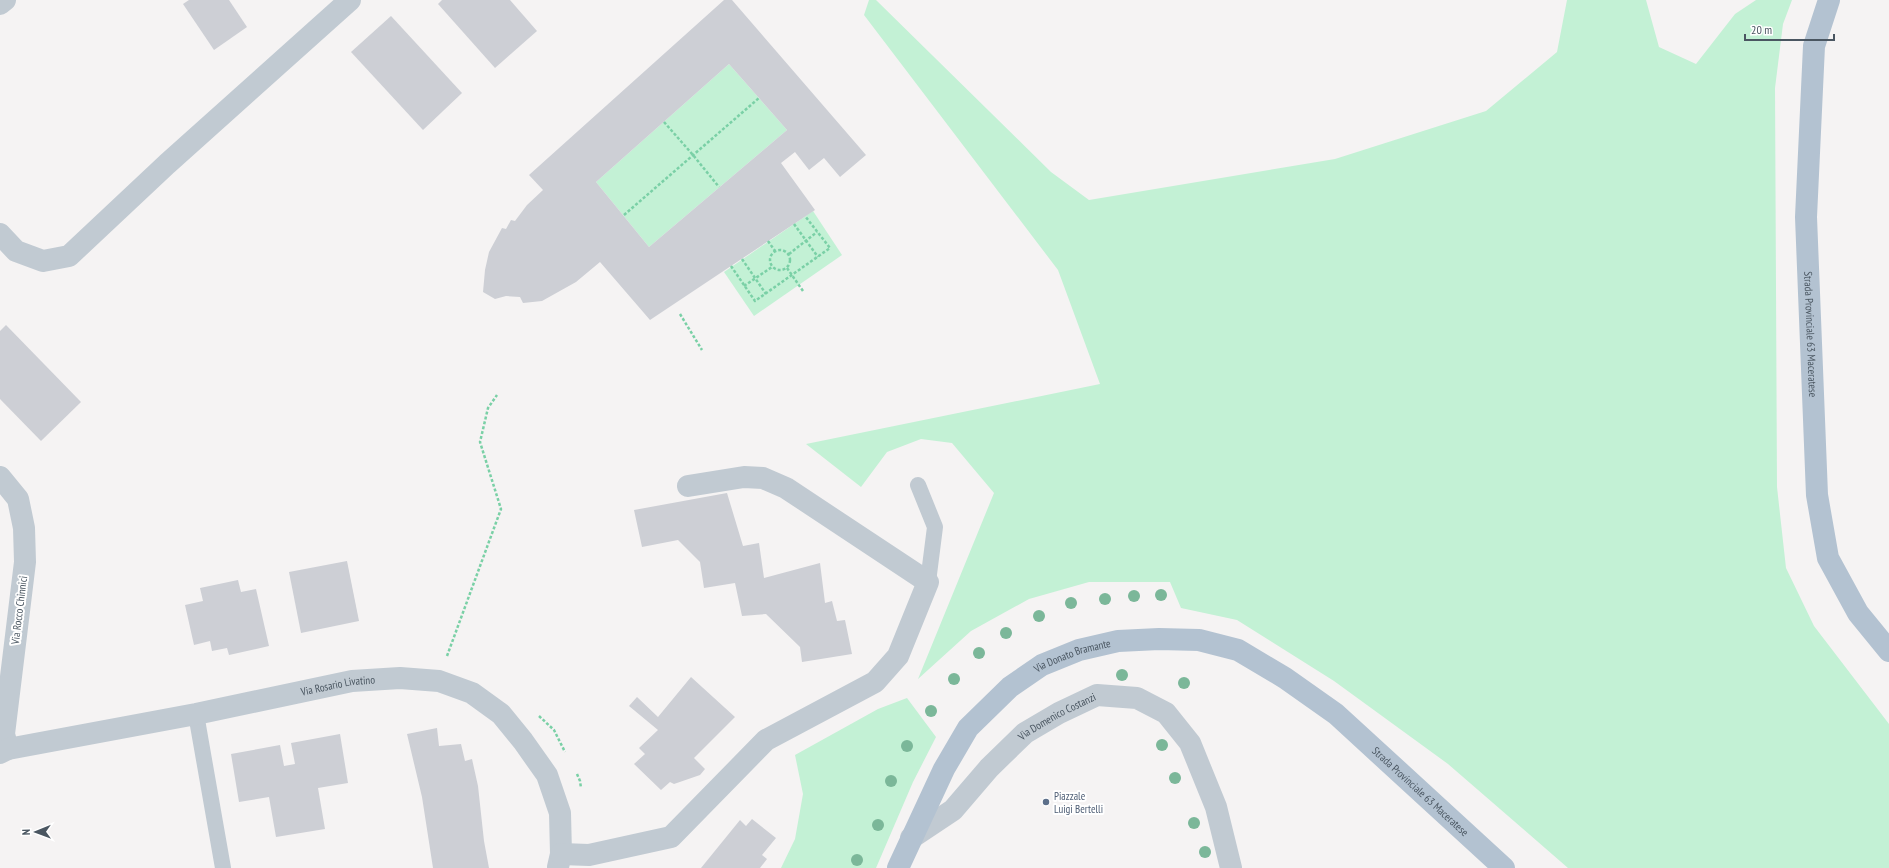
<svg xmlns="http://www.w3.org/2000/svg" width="1889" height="868" font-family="'PT Sans Narrow',sans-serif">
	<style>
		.green { fill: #c3f1d5 }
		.building { fill: #cdcfd5; fill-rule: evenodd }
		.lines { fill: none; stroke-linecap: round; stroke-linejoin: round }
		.path { stroke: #7ad0a6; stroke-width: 2.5; stroke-dasharray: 3 2; stroke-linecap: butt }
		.service { stroke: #c1cad2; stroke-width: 16 }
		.minor { stroke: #c1cad2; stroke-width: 22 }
		.primary { stroke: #b3c2d1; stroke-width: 22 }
		.tree { fill: #7bb799 }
		.service-dot { fill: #5c6f8a; stroke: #fff; stroke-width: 1.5 }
		.labels { text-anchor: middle; stroke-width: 4; stroke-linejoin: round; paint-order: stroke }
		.street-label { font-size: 11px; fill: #4a5661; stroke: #fff }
		.service-label { font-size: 11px; fill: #4e5e75; stroke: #fff; text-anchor: start }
	</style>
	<rect width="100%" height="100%" fill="#f5f3f3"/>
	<g class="green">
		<polygon points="869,0 876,0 1051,172 1089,200 1335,159 1486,111 1557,52 1567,0 1646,0 1659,47 1696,64 1735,14 1756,0 1792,0 1783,24 1775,88 1777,487 1786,568 1814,626 1889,724 1889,868 1568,868 1448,764 1334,681 1237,620 1181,608 1170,582 1089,582 1029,599 971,631 918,679 994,493 952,443 921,439 887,452 861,487 806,444 1100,384 1058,270 864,15"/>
		<polygon points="729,64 787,130 649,247 596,182"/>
		<polygon points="813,211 842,255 754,316 724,272"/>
		<polygon points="907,698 936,737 913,782 876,868 781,868 795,839 803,794 795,755 878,709"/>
	</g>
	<g class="building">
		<polygon points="189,0 229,0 247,27 214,50 183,4"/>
		<polygon points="442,0 510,0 537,31 495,68 438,4"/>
		<path d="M 724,0 L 732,0 L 866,155 L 840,177 L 824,158 L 809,170 L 795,152 L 781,163 L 815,210 L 650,320 L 600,262 L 576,282 L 542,301 L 523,303 L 520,297 L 506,296 L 495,299 L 483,292 L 485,270 L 489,252 L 502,228 L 506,229 L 511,220 L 515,221 L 527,205 L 543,190 L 529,175 ZM 729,64 L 787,130 L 649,247 L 596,182 Z"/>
		<polygon points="391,16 462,93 423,130 351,52"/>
		<polygon points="6,325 81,402 41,441 0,399 0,331"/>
		<polygon points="727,493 743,546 759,543 764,578 820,563 825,603 832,601 837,621 845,620 852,654 802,662 800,647 766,614 742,616 735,583 704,588 700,562 678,540 642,547 634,510"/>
		<polygon points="347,561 359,621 301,633 289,572"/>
		<polygon points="238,580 241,592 256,589 269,646 229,655 227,648 212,651 210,641 194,645 185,605 203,601 200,588"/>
		<polygon points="691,677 735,717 694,758 705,769 700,775 674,784 670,782 661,790 634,764 645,754 639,748 658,730 629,706 637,697 658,717"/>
		<polygon points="437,728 439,746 461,744 465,761 472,759 478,786 484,841 489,868 433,868 422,797 407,734"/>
		<polygon points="340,734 348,783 318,788 325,829 276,837 269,797 239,802 231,754 280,745 284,766 295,764 291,743"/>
		<polygon points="752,819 776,838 762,855 767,859 760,868 701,868 740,820 746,826"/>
	</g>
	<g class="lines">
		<g class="path">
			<polyline points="664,122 693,155 719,187"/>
			<polyline points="624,215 759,98"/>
			<polyline points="794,224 818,257"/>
			<polyline points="768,241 775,251"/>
			<circle cx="780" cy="260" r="10"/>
			<polyline points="789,254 817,232"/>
			<polyline points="742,259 766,294"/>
			<polyline points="731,266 755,301 830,248 805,216"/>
			<polyline points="787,268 803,291"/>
			<polyline points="744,286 772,267"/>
			<polyline points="680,314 702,350"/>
			<polyline points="447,656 501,509 480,442 488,408 497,395"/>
			<polyline points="539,716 554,730 565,752"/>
			<polyline points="577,774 580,781 581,788"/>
		</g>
		<g class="service">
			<polyline points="918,485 935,527 928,582"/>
			<polyline points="196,714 223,868"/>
		</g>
		<g class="minor">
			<polyline points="0,4 5,0"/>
			<polyline points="0,234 16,251 43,261 69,256 167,164 350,0"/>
			<polyline points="0,477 18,499 24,528 25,562 4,734 8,749"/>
			<path id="s1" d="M 0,753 L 8,749 L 196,714 L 352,681 L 400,678 L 439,681 L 472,693 L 501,714 L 523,741 L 547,775 L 560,813 L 561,854 L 558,867"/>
			<path id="s2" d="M 911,838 L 953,810 L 989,768 L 1025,733 L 1059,713 L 1097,695 L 1137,698 L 1166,713 L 1190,743 L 1216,807 L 1231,868"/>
			<polyline points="561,854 589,855 671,837 766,740 875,682 898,656 928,582 786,488 763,478 744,477 688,486"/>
		</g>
		<g class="primary">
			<path id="s3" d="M 1829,0 L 1814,46 L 1806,217 L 1817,495 L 1828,558 L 1858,613 L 1889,651"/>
			<path id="s4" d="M 898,868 L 944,769 L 968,728 L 1010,687 L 1042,665 L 1079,650 L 1118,641 L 1159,639 L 1199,640 L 1238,650 L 1285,678 L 1336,714 L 1504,868"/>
		</g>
	</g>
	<g class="tree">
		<circle cx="1161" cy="595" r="6"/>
		<circle cx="1134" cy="596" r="6"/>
		<circle cx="1105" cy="599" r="6"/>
		<circle cx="1071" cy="603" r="6"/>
		<circle cx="1039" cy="616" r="6"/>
		<circle cx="1006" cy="633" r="6"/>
		<circle cx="979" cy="653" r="6"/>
		<circle cx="1122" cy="675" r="6"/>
		<circle cx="954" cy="679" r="6"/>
		<circle cx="1184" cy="683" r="6"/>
		<circle cx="931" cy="711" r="6"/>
		<circle cx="1162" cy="745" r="6"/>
		<circle cx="907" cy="746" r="6"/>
		<circle cx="1175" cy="778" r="6"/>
		<circle cx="891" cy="781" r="6"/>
		<circle cx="1194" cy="823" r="6"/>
		<circle cx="878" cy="825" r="6"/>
		<circle cx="1205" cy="852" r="6"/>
		<circle cx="857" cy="860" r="6"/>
	</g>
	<circle class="service-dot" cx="1046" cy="802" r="4"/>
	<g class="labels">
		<g class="street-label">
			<text dy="4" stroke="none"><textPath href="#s3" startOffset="337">Strada Provinciale 63 Maceratese</textPath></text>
			<text transform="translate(19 610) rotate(-83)" y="4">Via Rocco Chinnici</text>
			<text dy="4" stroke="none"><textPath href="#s4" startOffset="286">Via Donato Bramante</textPath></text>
			<text dy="4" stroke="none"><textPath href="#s1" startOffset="345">Via Rosario Livatino</textPath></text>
			<text dy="4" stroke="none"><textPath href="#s2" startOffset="192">Via Domenico Costanzi</textPath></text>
			<text dy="4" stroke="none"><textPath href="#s4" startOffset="687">Strada Provinciale 63 Maceratese</textPath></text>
		</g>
		<g class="service-label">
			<text x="1054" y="800">Piazzale<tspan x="1054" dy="13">Luigi Bertelli</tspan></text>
		</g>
	</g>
	<g transform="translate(36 832) rotate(269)" stroke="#ffffff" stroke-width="3" paint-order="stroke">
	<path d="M0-3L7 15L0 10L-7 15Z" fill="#4a5661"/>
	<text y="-6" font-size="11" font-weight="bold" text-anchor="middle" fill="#4a5661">N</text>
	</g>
	<path d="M1745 34v6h89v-6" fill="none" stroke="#4a5661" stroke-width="2"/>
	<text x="1751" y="34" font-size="12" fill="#4a5661" stroke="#ffffff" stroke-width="3" paint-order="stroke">20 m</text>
</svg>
